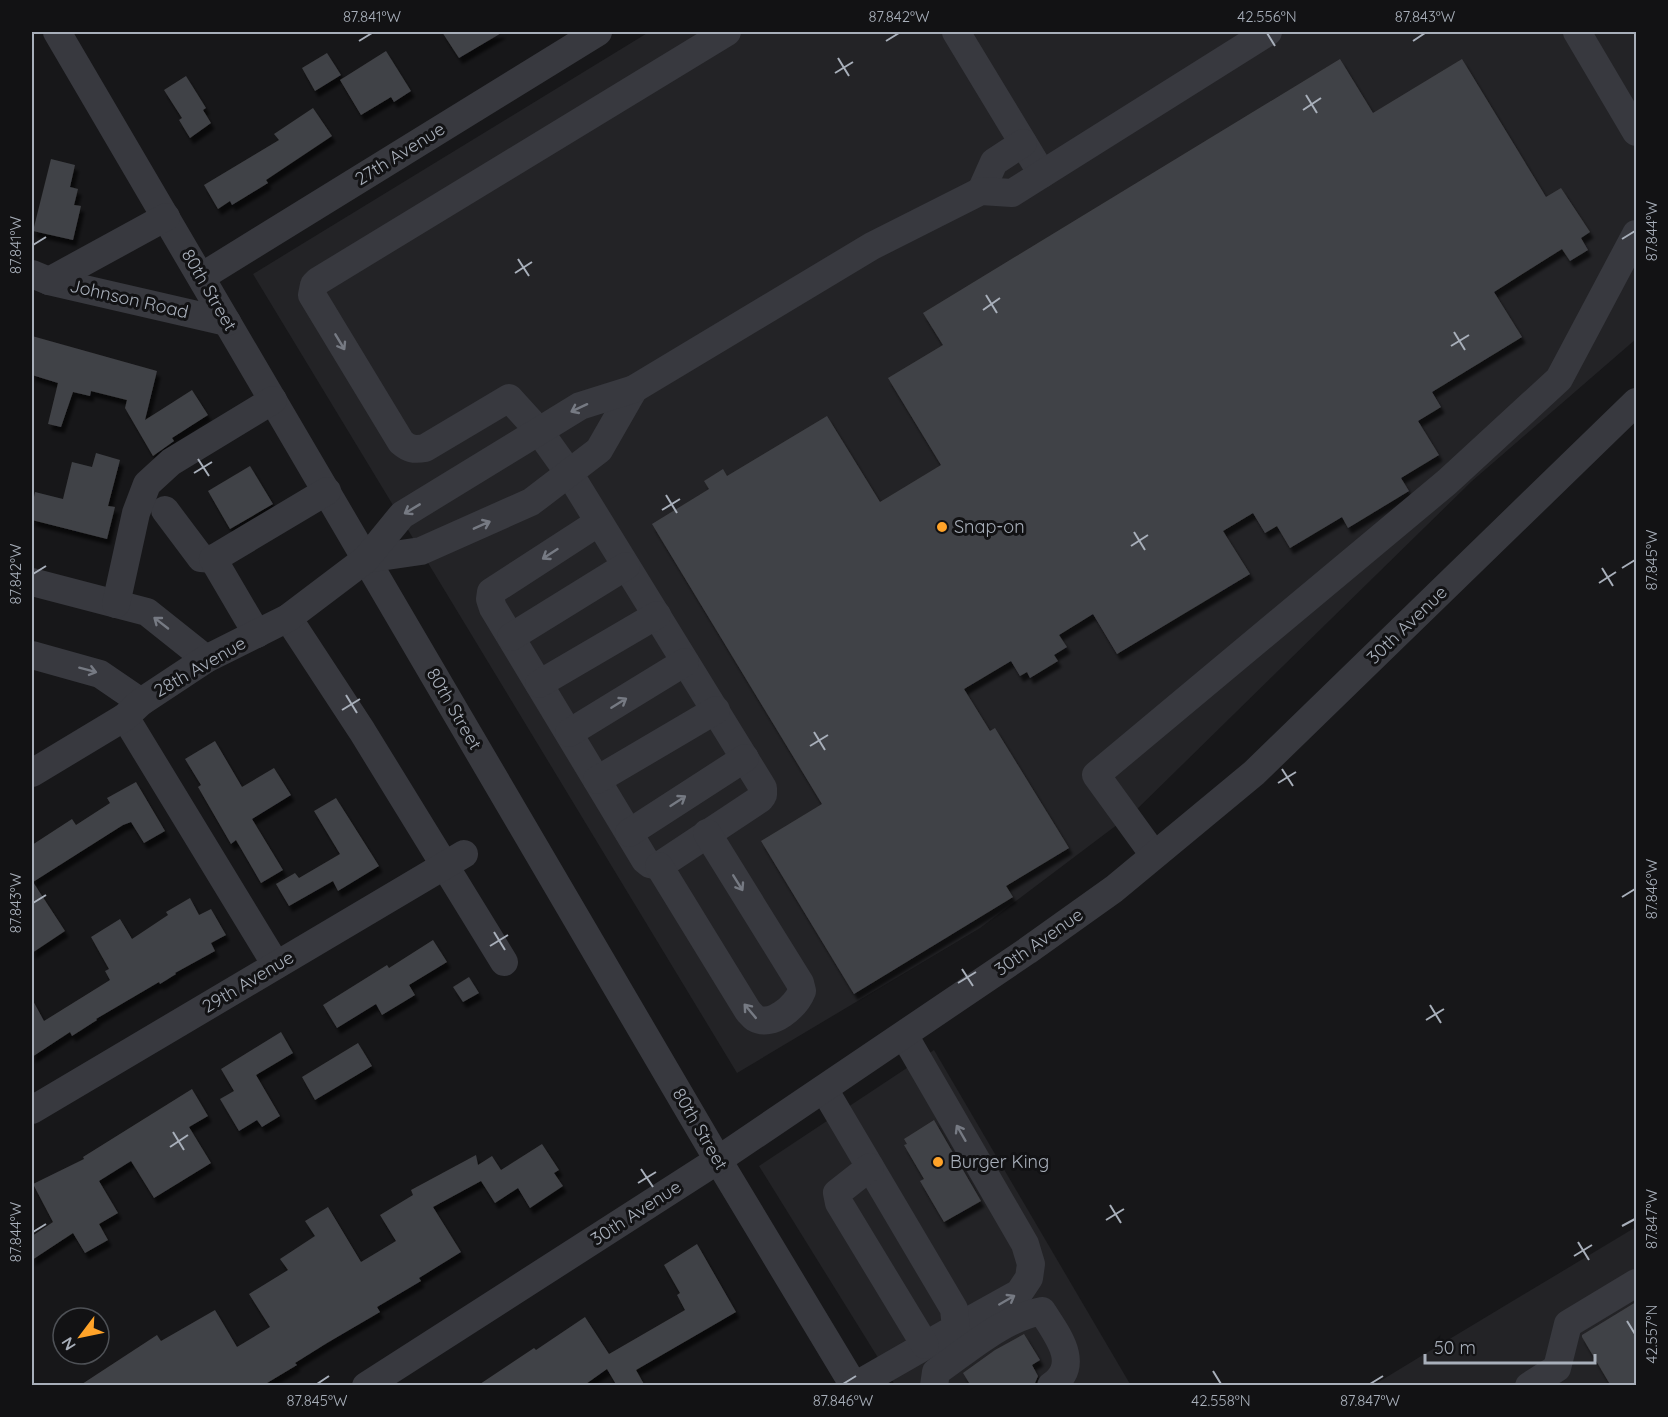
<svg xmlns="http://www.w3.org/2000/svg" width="1668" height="1417" font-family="Quicksand,sans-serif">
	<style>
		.built { fill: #232326 }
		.building { fill: #414246; filter: url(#shadow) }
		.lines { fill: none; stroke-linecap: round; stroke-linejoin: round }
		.minor { stroke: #38393f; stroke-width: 28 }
		.oneway { stroke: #767a83 }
		.ticks { fill: none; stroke: #a8afba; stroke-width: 2 }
		.poi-dot { fill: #ffa329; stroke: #121214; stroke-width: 2 }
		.labels { text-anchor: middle; stroke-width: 6; stroke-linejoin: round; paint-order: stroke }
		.street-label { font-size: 18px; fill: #a8afba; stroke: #121214 }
		.poi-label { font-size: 18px; fill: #a8afba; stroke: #121214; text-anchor: start }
		.neatline { fill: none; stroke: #a8afba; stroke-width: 2 }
		.ticks-label { font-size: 15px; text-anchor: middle; fill: #a8afba }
	</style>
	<defs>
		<filter id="shadow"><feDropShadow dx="3.5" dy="6" stdDeviation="1.5" flood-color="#0009"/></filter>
	</defs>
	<rect width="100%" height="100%" fill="#171719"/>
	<g class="built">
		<polygon points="649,32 1636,32 1636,339 1472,481 1134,812 980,928 737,1073 253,274"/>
		<polygon points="934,1050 1130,1384 895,1385 759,1166"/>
		<polygon points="1636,1227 1636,1385 1372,1386 1423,1355"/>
	</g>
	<g class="building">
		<polygon points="442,32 503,32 459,58"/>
		<polygon points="386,51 411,91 394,102 391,97 361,115 340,80"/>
		<polygon points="327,53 341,75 315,91 302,68"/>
		<polygon points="1340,59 1373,113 1462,59 1546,197 1561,188 1590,232 1581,238 1588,250 1570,261 1562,249 1494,292 1522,337 1432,392 1441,407 1418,421 1439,455 1401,478 1409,491 1348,528 1342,517 1290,548 1277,526 1265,533 1253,513 1223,531 1250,574 1117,654 1093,614 1059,635 1067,647 1054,655 1058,661 1030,678 1027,672 1020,676 1011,661 964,689 990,731 995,728 1069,848 1006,886 1013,897 854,994 761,841 822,804 652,524 709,489 704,481 723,469 727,476 827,416 880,502 941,465 888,378 943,345 923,313"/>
		<polygon points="186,76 206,108 203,110 211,123 190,138 179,120 182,118 164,90"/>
		<polygon points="313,108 332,136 266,180 268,183 232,205 230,201 218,209 204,185 279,140 274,134"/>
		<polygon points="51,159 75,165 70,187 78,189 74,205 81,206 73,240 33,231"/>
		<polygon points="32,336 157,371 145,420 192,390 208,415 172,438 174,441 153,456 125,408 127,400 91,391 90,396 73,392 61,427 48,424 58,383 32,375"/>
		<polygon points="96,453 120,460 108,506 115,507 107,539 32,520 32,507 35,492 63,499 72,462 92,467"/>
		<polygon points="250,466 273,504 230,529 208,491"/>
		<polygon points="215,741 242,787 274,768 291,795 252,819 283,870 261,883 236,840 231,844 198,787 201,785 185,759"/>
		<polygon points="136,782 165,831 144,843 131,822 123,825 33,882 65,931 32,953 32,845 72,819 76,825 110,803 107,798"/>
		<polygon points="336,798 379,866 338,891 333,881 289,906 276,884 295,873 299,878 340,854 314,811"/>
		<polygon points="190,898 199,915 211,909 226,935 211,943 215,951 175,973 176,974 160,984 159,982 96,1019 97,1020 72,1036 70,1032 32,1057 32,999 44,1021 110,980 105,971 109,969 91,937 120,919 132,939 168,915 166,912"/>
		<polygon points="433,940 447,962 409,985 415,995 382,1015 376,1004 337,1028 323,1005 387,965 389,968"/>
		<polygon points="469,977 479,993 463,1002 453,987"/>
		<polygon points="281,1032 293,1053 256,1075 280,1116 262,1127 257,1120 239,1131 220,1099 234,1091 221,1069"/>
		<polygon points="358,1043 372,1066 315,1100 302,1077"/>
		<polygon points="192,1089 208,1116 189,1127 211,1163 154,1198 131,1161 99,1181 118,1213 99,1224 108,1240 85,1253 73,1233 32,1260 32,1236 53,1222 33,1184 84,1159 83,1157"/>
		<polygon points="934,1120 981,1201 944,1222 920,1181 924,1179 904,1145 907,1144 904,1139"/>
		<polygon points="542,1144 559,1170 554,1173 563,1186 530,1208 518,1188 495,1203 481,1181 433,1207 461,1252 419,1278 421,1281 377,1307 380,1312 327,1343 295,1363 297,1365 262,1386 79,1386 157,1335 161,1341 215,1310 237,1347 270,1327 249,1294 288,1270 280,1259 315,1236 305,1221 328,1207 361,1262 396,1241 380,1215 413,1195 411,1190 476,1155 478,1165 492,1156 501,1170"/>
		<polygon points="697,1244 736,1312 636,1370 645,1386 617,1386 607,1369 583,1386 477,1386 534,1348 536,1350 585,1317 609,1354 685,1310 677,1295 680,1293 664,1265"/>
		<polygon points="1636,1302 1636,1386 1611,1386 1582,1337 1582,1335"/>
		<polygon points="1024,1334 1040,1360 1032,1365 1038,1376 1035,1383 1031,1386 971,1386 963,1373 995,1350"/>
	</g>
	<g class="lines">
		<g class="minor">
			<polyline points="57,32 718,1160 854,1386"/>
			<polyline points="956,32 1042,174"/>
			<polyline points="1577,32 1636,132"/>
			<polyline points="981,191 994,162 1023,143"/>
			<polyline points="32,274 49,281 227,322"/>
			<polyline points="201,277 598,32"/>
			<polyline points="49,281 166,217"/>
			<polyline points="165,510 201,558 213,559"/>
			<path d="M 599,522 L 491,592 L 490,599 L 493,608 L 645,860 L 650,864 L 659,866 L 760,799 L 763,795 L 763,788 L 569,473 L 539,431 L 509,398 L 425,448 C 414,450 409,449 401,442 L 312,295 L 314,285 L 318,281 L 727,32"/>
			<polyline points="366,559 421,551 531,502 599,450 634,389"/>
			<polyline points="32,582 147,612 206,659"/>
			<polyline points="116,604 136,513 147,484 171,462 273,400"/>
			<polyline points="288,618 362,731 504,962"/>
			<polyline points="257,634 213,559 327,491"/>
			<polyline points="511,637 626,566"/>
			<polyline points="32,655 100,674 141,702"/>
			<polyline points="539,684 657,615"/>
			<polyline points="125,717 276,965"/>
			<polyline points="569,733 685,662"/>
			<polyline points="32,773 125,717 141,702 206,659 288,618 366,559 402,515 580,406 634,389 872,246 981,191 1012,193 1268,32"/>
			<polyline points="597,780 716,710"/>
			<polyline points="629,833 745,758"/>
			<polyline points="1154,855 1096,775 1447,482 1559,379 1636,234"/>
			<path d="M 659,866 L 748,1011 C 750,1013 752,1016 755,1018 C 772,1028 796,1006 802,991 L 800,983 L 707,833"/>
			<polyline points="904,1035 1025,1244 1031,1264 1029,1278 1019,1293 956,1328"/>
			<polyline points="824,1089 954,1309 956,1328 855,1386"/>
			<polyline points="32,1110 464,854"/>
			<polyline points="870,1167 837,1193 839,1203 925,1345"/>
			<polyline points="366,1386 718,1160 1027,951 1114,889 1254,773 1636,402"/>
			<path d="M 934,1386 L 936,1372 C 968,1350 1003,1318 1042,1311 C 1057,1335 1082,1364 1051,1386"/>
			<polyline points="1529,1386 1557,1368 1568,1324 1636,1283"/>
		</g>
	</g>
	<defs><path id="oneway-shaft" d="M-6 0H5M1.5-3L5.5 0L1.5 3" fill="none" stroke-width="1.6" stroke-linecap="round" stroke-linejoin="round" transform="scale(1.5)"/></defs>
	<g class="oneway">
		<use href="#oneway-shaft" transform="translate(340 342) rotate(59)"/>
		<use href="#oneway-shaft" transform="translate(579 408) rotate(155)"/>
		<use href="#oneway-shaft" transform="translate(412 509) rotate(149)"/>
		<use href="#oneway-shaft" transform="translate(482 525) rotate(-24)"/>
		<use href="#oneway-shaft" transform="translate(550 554) rotate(147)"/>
		<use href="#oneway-shaft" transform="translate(161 623) rotate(-142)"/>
		<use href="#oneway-shaft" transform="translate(88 670) rotate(15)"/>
		<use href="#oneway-shaft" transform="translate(619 703) rotate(-32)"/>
		<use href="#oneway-shaft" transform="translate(678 801) rotate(-33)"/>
		<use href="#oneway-shaft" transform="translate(738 883) rotate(58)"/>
		<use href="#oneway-shaft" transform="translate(750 1011) rotate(-130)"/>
		<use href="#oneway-shaft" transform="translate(961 1133) rotate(-120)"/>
		<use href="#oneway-shaft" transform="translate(1007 1300) rotate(-30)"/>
	</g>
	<path class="ticks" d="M 1267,33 L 1275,46M 359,41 L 372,33M 886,41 L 899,33M 1413,41 L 1425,33M 838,58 L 849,76M 835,73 L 853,62M 1306,95 L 1317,113M 1303,110 L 1321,98M 1622,239 L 1635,231M 33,245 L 46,237M 518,259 L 529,276M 515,273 L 532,262M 986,295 L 997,313M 983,310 L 1000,298M 1454,332 L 1465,350M 1451,346 L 1469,335M 198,459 L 209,476M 194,473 L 212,462M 666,495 L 677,513M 662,510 L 680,499M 1134,532 L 1145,550M 1131,546 L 1148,535M 1602,568 L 1613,586M 1622,568 L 1635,560M 33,574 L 46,566M 1599,583 L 1616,572M 346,695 L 357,713M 342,710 L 360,699M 814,732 L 825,750M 810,746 L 828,735M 1282,769 L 1293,786M 1278,783 L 1296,772M 1622,897 L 1635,889M 33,903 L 46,895M 494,932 L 505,950M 490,946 L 508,935M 962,969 L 973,986M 958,983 L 976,972M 1430,1005 L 1441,1023M 1426,1020 L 1444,1009M 173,1132 L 184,1150M 170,1147 L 188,1135M 641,1169 L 653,1187M 638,1183 L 656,1172M 1110,1205 L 1121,1223M 1106,1220 L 1124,1209M 1622,1226 L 1635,1219M 33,1232 L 46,1224M 1578,1242 L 1589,1260M 1574,1256 L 1592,1245M 1627,1321 L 1635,1334M 1213,1371 L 1221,1384M 317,1384 L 329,1376M 843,1384 L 856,1376M 1370,1384 L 1383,1376"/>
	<g class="poi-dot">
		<circle cx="942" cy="527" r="6"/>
		<circle cx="938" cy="1162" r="6"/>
	</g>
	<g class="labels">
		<g class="street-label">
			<text transform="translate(400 154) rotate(-32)" y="6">27th Avenue</text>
			<text transform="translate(209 290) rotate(60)" y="6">80th Street</text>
			<text transform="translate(129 299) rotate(13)" y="6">Johnson Road</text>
			<text transform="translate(1407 625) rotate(-44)" y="6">30th Avenue</text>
			<text transform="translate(200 667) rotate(-30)" y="6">28th Avenue</text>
			<text transform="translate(454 709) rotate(60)" y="6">80th Street</text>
			<text transform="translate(1039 942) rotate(-35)" y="6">30th Avenue</text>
			<text transform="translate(248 982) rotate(-31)" y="6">29th Avenue</text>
			<text transform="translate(700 1129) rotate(60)" y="6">80th Street</text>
			<text transform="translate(636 1213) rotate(-33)" y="6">30th Avenue</text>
		</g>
		<g class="poi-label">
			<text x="954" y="533">Snap-on</text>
			<text x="950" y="1168">Burger King</text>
		</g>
	</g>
	<rect width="1668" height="1417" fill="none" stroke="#121214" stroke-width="66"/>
	<g transform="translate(81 1336) rotate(238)"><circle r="28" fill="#121214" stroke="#4e5156" stroke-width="1.5"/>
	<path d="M0-4.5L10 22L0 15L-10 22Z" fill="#ffa329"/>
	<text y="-9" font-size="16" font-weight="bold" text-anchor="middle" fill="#a8afba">N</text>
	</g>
	<path d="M1425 1354v9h170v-9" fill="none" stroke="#a8afba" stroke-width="3"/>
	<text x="1434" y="1354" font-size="18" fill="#a8afba" stroke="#121214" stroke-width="4.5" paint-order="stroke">50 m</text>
	<rect x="33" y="33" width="1602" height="1351" class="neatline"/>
	<g class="ticks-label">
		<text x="372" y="22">87.841°W</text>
		<text x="899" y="22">87.842°W</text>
		<text x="1267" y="22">42.556°N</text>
		<text x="1425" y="22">87.843°W</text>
		<text transform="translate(1652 231) rotate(-90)" y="5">87.844°W</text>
		<text transform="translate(16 245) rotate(-90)" y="5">87.841°W</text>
		<text transform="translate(1652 560) rotate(-90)" y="5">87.845°W</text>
		<text transform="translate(16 574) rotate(-90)" y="5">87.842°W</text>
		<text transform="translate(1652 889) rotate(-90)" y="5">87.846°W</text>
		<text transform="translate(16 903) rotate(-90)" y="5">87.843°W</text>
		<text transform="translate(1652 1219) rotate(-90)" y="5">87.847°W</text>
		<text transform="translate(16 1232) rotate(-90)" y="5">87.844°W</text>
		<text transform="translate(1652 1334) rotate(-90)" y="5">42.557°N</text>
		<text x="317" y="1406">87.845°W</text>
		<text x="843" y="1406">87.846°W</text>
		<text x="1221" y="1406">42.558°N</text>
		<text x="1370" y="1406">87.847°W</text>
	</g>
</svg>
